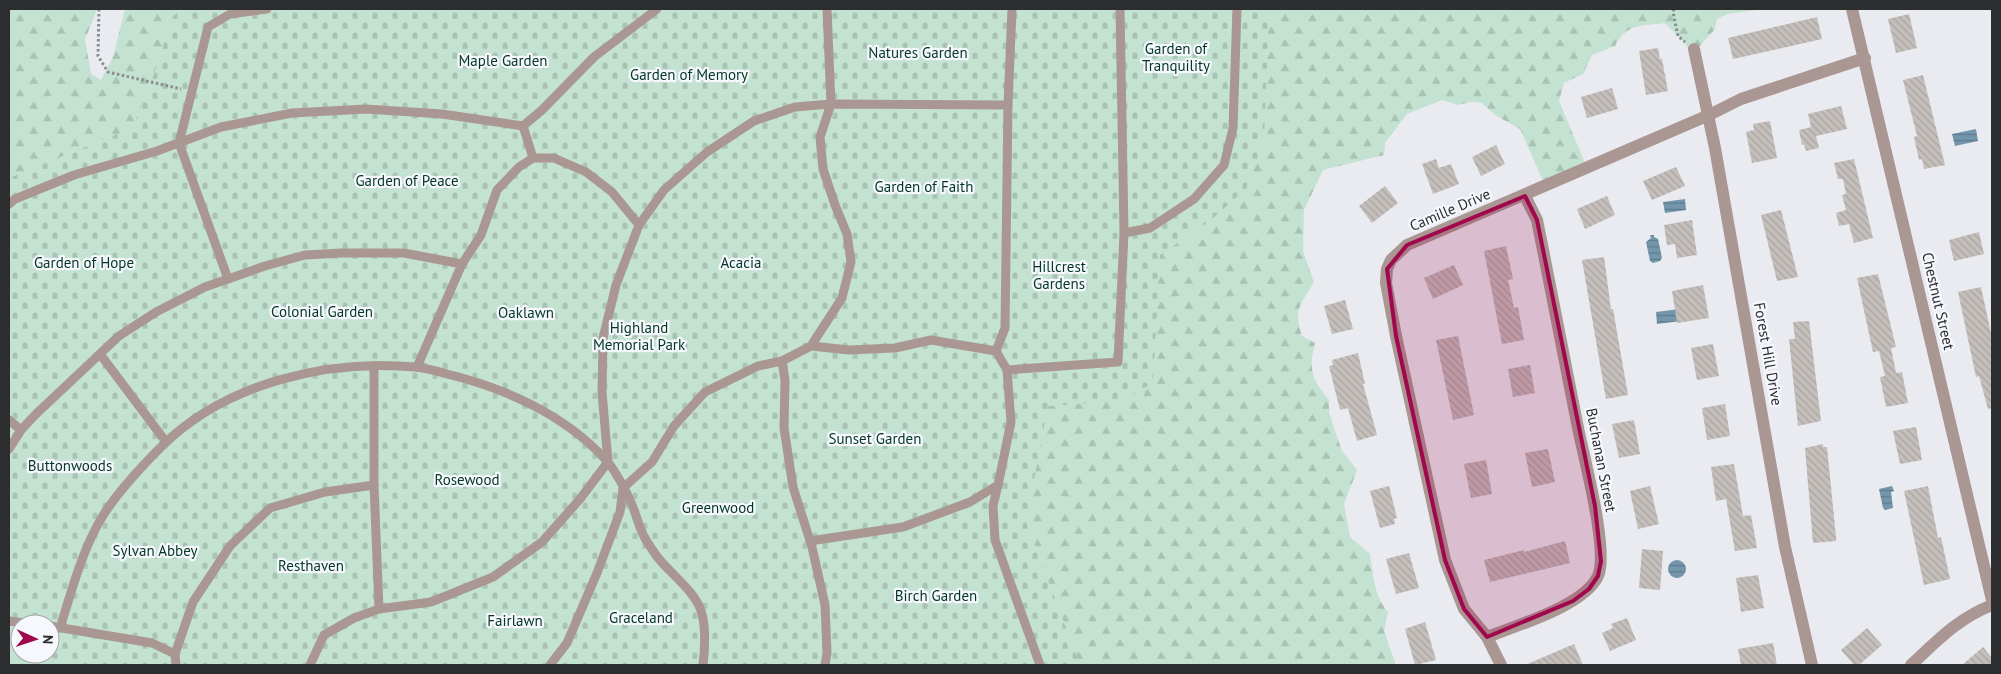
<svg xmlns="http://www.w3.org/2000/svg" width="2001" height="674" font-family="'PT Sans',sans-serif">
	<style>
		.forest { fill: url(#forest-firs) }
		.cemetery { fill: url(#cemetery-stones) }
		.water { fill: url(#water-rules) }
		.building { fill: url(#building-back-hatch) }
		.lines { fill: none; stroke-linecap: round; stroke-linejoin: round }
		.path { stroke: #8a8c90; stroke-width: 3; stroke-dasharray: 2.5 2.5; stroke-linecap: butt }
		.service { stroke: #aa9793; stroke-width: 9 }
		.minor { stroke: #aa9793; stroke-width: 12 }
		.marked { fill: #a0074d; fill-opacity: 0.2; stroke: #a0074d; stroke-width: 4; stroke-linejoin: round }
		.labels { text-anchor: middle; stroke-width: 4.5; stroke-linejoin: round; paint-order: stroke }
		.park-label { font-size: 15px; fill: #023723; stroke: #f6f8fe }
		.street-label { font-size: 15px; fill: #2c2d2f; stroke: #f6f8fe }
	</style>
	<defs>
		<pattern id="forest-firs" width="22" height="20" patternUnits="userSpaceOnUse" patternTransform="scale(1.25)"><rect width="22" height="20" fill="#c4e2d1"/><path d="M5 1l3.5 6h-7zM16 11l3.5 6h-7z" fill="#a9c2b4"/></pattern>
		<pattern id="cemetery-stones" width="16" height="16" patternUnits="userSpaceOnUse" patternTransform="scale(1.25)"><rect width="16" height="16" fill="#c4e2d1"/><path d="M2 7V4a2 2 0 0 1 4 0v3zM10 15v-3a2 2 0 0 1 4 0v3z" fill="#a9c2b4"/></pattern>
		<pattern id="water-rules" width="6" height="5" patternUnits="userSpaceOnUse" patternTransform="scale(1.25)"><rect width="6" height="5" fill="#7396ac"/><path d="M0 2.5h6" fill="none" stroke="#5f7b8c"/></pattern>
		<pattern id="building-back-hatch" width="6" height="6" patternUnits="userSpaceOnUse" patternTransform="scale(1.25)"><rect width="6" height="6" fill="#c4bfbb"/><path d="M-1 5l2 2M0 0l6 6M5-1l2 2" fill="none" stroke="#a9a4a1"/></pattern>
	</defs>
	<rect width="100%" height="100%" fill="#e9ebf1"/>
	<g class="forest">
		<polygon points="9,9 97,9 85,40 91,74 101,80 113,57 125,9 248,9 181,102 9,225"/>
		<path d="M 1249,9 L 1766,9 L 1727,14 L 1717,19 L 1715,29 L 1692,55 L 1684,42 L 1665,23 C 1643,26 1626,23 1615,46 L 1592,55 L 1583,74 L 1564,83 L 1559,101 L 1585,163 L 1544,183 L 1520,129 L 1495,115 L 1482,103 L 1471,102 L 1458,105 L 1442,100 L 1407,114 L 1385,143 L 1384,155 L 1323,170 L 1304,210 L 1303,251 L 1314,282 C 1300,306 1293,309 1302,336 L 1315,343 C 1308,371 1312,379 1329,400 L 1329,413 L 1342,451 L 1357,470 L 1344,504 L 1350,537 L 1370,554 C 1373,574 1374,596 1388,612 L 1384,631 L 1396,665 L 1050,665 L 1011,481 L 1018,460 L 1129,249 Z"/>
		<polygon points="9,628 20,630 20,654 50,654 167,665 9,665"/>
	</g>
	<polygon class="cemetery" points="183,9 1269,9 1264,140 1246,189 1211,220 1160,255 1153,383 1120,401 1048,406 1026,522 1080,665 92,665 25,654 50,654 50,624 20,624 20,653 9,651 9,178 132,128 149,89 173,16"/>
	<g class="water">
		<polygon points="1976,129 1978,141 1955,146 1952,134"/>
		<polygon points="1685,199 1686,210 1665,213 1663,202"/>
		<polygon points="1650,235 1654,235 1654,237 1658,239 1662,258 1660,261 1653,263 1650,261 1646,242 1651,238"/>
		<polygon points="1680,309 1681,321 1657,324 1656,312"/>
		<polygon points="1892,486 1894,491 1891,492 1893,508 1885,510 1883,508 1879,489"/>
		<circle cx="1677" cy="569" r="9"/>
	</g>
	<g class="building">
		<polygon points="1909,14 1917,48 1896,53 1888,19"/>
		<polygon points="1817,17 1822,39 1733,59 1728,38"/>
		<polygon points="1658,48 1660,59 1662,59 1668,91 1646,95 1639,51"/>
		<polygon points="1923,75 1945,165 1924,169 1922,159 1919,160 1914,137 1917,136 1903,80"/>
		<polygon points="1612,88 1618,109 1587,118 1581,97"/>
		<polygon points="1841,106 1847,129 1816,136 1819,148 1806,151 1804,144 1802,145 1799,130 1811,127 1808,114"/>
		<polygon points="1770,121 1777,158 1752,163 1746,132 1754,130 1753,124"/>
		<polygon points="1496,145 1505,164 1481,176 1472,157"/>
		<polygon points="1436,159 1439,168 1451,164 1459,184 1433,194 1422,164"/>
		<polygon points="1854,159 1873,238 1854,243 1849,224 1839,226 1836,213 1846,210 1842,195 1846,194 1843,179 1838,179 1834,163"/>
		<polygon points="1676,167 1685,186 1652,200 1643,181"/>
		<polygon points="1385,186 1398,203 1372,223 1359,206"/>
		<polygon points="1607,196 1615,215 1585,229 1577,209"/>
		<polygon points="1781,210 1798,277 1777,281 1761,215"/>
		<polygon points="1692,220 1697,255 1677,258 1675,244 1667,245 1664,225"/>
		<polygon points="1979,232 1984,254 1954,261 1949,240"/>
		<polygon points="1506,246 1513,279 1508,280 1514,308 1518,307 1524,340 1502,344 1484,251"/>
		<polygon points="1604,257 1611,309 1613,309 1628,395 1606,399 1582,260"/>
		<polygon points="1454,265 1463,285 1433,299 1424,278"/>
		<polygon points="1878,274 1896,347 1891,348 1896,373 1902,372 1908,403 1886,407 1880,377 1885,376 1879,351 1873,352 1857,278"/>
		<polygon points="1703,285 1709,318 1677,323 1672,291"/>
		<polygon points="1981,287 1992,338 1992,408 1988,409 1979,376 1976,377 1958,292"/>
		<polygon points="1345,300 1353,329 1332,334 1324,306"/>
		<polygon points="1809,321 1821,421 1798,426 1789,339 1795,339 1793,322"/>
		<polygon points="1458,336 1474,415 1453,420 1436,340"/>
		<polygon points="1713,344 1719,376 1697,380 1691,348"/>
		<polygon points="1358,353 1365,384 1363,384 1377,435 1357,441 1348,408 1340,410 1329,366 1333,365 1332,360"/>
		<polygon points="1530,365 1535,393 1513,397 1508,369"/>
		<polygon points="1725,404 1730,436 1707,440 1702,408"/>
		<polygon points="1634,420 1640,454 1619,458 1612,424"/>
		<polygon points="1916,427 1922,460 1900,464 1893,431"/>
		<polygon points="1823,444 1823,447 1827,447 1836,537 1836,541 1813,543 1805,448"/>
		<polygon points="1548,449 1555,482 1532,487 1525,453"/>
		<polygon points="1486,460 1492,494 1471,498 1464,464"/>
		<polygon points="1734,464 1743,516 1751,515 1757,548 1735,551 1726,499 1716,501 1711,467"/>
		<polygon points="1389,486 1397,518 1394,519 1395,524 1380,528 1370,491"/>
		<polygon points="1650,486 1659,524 1638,529 1630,491"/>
		<polygon points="1928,486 1938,538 1941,537 1950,579 1924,585 1904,491"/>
		<polygon points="1565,541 1570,563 1490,582 1484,560 1524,550 1524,552"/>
		<polygon points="1642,549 1663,551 1660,590 1639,588"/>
		<polygon points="1409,553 1419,588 1396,594 1386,559"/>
		<polygon points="1758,575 1764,608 1741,612 1736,578"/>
		<polygon points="1627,618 1636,640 1610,651 1602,633 1613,628 1611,624"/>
		<polygon points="1425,622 1436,660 1415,665 1405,629"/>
		<polygon points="1867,628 1882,645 1859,665 1854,665 1841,650"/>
		<polygon points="1773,643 1777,665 1741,665 1738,649"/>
		<polygon points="1574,644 1583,665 1525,665"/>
		<polygon points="1983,647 1992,658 1992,665 1962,665"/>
	</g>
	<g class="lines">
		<g class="path">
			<polyline points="99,9 98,56 108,72 181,89"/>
			<polyline points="1674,9 1673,12 1678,36 1685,42"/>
		</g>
		<g class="service">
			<polyline points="523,126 542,110 594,57 657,9"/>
			<polyline points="9,204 15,199 74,175 157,151 221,127 292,113 366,109 442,114 523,126 533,158"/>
			<polyline points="1124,233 1150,228 1194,199 1224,165 1233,128 1237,9"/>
			<polyline points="228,279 179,143 208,27 230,14 267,9"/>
			<polyline points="811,346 849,350 895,348 931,340 996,351 1007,370"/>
			<polyline points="996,351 1005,328 1008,105 1012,9"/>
			<polyline points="100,354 166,442"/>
			<polyline points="782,361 785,380 784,428 793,487 812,547 825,605 827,653 825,665"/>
			<polyline points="374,366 374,485 379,609"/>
			<polyline points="417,367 462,264 481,235 497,190 519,167 533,158 554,158 586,172 612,192 639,225"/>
			<polyline points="9,420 21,430 9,449"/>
			<polyline points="21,430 36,414 119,336 156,312 205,287 265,266 305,255 342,253 404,253 462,264"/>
			<polyline points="998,485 993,506 995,540 1040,665"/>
			<polyline points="810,541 903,527 970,502 998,485 1011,422 1007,370 1118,362 1124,233 1120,9"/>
			<polyline points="9,621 33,624"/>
			<polyline points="50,626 152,643 175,654"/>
			<path d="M 60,628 C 71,593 80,558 97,526 C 111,499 140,468 162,446 C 226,383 327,359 415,367 C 426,368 437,371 447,374 C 505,388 565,415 606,460 C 615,470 627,492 632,505 C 637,516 639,529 646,540 C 650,546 654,553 659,559 C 672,575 697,593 702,614 C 706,630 705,648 703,665"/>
			<polyline points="176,665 175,654 193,602 230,546 270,508 325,492 374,485"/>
			<polyline points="310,665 324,635 354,618 379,609 431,602 493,577 542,542 580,499 608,462 602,392 603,338 616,285 639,225 664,190 707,152 754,121 795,107 831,104 1008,105"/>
			<polyline points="550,665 567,643 597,573 620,512 623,488 652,462 674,426 705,392 758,366 782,361 811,346 842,298 851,262 847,234 835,205 823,169 820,137 831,104 827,9"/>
		</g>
		<g class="minor">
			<polyline points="1852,9 1992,600"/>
			<polyline points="1694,49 1715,148 1785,547 1812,665"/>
			<polyline points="1487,637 1464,609 1445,560 1396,336 1386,283 1387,269 1391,260 1407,245 1709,115 1741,99 1865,58"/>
			<path d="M 1501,665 L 1487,637 C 1517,625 1584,606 1598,576 C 1609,551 1584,458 1578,428 C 1564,358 1551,289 1537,220 L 1525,196"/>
			<path d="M 1911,665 C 1938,640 1957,619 1992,605"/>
		</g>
	</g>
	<path class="marked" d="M 1525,196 L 1537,220 L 1595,506 L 1601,561 L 1598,576 L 1589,589 L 1573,601 L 1487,637 L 1464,609 L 1445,560 L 1396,336 L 1387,269 L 1407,245 Z"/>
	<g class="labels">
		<g class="park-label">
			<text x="1176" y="54">Garden of<tspan x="1176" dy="17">Tranquility</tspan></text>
			<text x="918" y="58">Natures Garden</text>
			<text x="503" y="66">Maple Garden</text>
			<text x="689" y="80">Garden of Memory</text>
			<text x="407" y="186">Garden of Peace</text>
			<text x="924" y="192">Garden of Faith</text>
			<text x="84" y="268">Garden of Hope</text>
			<text x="741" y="268">Acacia</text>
			<text x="1059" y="272">Hillcrest<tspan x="1059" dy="17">Gardens</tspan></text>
			<text x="322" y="317">Colonial Garden</text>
			<text x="526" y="318">Oaklawn</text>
			<text x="639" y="333">Highland<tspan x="639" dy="17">Memorial Park</tspan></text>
			<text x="875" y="444">Sunset Garden</text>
			<text x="70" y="471">Buttonwoods</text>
			<text x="467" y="485">Rosewood</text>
			<text x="718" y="513">Greenwood</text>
			<text x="155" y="556">Sylvan Abbey</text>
			<text x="311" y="571">Resthaven</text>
			<text x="936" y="601">Birch Garden</text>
			<text x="641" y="623">Graceland</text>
			<text x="515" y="626">Fairlawn</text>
		</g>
		<g class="street-label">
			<text transform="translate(1450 210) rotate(-23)" y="5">Camille Drive</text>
			<text transform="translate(1938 301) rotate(77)" y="5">Chestnut Street</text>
			<text transform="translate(1768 354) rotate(80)" y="5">Forest Hill Drive</text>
			<text transform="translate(1601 460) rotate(79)" y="5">Buchanan Street</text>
		</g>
	</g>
	<rect width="2001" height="674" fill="none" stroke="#2c2d2f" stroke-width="20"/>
	<g transform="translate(35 639) rotate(93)"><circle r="24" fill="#f6f8fe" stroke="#a5a7ab"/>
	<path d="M0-4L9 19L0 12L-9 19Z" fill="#a0074d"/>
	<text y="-8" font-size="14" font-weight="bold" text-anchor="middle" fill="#2c2d2f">N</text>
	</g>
</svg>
